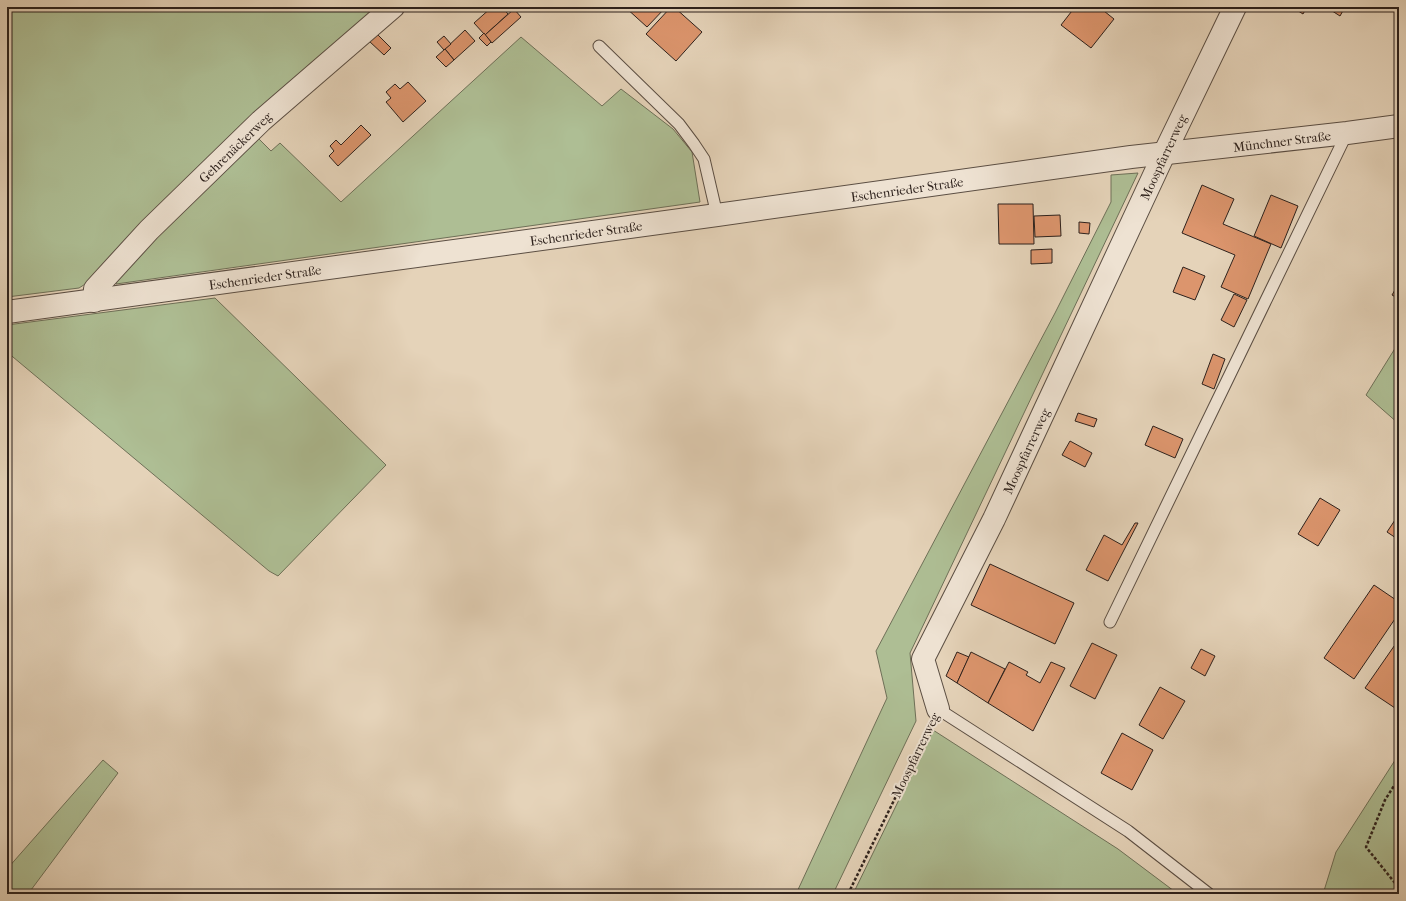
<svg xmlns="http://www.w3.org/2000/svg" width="1406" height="901" font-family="'IM FELL French Canon',serif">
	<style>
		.green { fill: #aebe94; stroke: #6e7058 }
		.building { fill: #dc956d; stroke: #2d211c }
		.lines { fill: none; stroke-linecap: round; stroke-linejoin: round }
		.service-casing { stroke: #5b4e43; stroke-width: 13 }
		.minor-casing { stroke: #5b4e43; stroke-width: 24 }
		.tertiary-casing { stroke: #5b4e43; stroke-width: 24 }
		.path { stroke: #2d211c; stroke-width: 2.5; stroke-dasharray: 3 2; stroke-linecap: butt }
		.service { stroke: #eee2d2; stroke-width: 11 }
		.minor { stroke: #eee2d2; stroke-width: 22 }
		.tertiary { stroke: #eee2d2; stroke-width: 22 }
		.labels { text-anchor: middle; stroke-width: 4; stroke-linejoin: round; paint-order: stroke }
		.street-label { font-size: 13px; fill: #2d211c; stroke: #eee2d2 }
	</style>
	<rect width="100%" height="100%" fill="#e5d3b9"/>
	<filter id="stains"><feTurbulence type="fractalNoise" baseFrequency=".005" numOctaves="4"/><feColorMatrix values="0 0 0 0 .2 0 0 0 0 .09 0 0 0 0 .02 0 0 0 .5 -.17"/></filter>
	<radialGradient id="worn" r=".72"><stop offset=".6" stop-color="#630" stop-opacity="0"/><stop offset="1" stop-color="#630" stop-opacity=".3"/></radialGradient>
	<g class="green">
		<polygon points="7,7 382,7 90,281 79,288 7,297"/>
		<polygon points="521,37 602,106 621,89 673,129 692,152 700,202 116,284 118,275 255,135 271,151 280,143 341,202"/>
		<polygon points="1138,173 910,653 916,721 833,894 796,894 887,698 876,651 1055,313 1111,202 1111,175"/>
		<polygon points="215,298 386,465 278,576 269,571 7,352 7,325"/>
		<polygon points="1399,342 1399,424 1366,395"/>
		<polygon points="933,730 1118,849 1178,894 853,894"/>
		<polygon points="1399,754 1399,894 1323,894 1336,852"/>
		<polygon points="103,760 118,773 28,894 7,894 7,869"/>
	</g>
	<g class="building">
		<polygon points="492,7 502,7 508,14 485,35 474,23"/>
		<polygon points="625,7 666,7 647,27"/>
		<polygon points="671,7 674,7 702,32 676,61 646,34"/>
		<polygon points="1075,7 1099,7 1114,19 1091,48 1061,25"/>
		<polygon points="1292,7 1307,7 1303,14"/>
		<polygon points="1326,7 1345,7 1340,16"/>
		<polygon points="514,9 521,17 492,43 485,35"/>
		<polygon points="465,30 475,41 454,60 445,49"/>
		<polygon points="484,33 491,42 487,46 479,38"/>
		<polygon points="377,34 391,48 384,55 369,41"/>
		<polygon points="444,36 451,44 444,50 437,42"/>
		<polygon points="445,49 454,60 446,67 436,57"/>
		<polygon points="408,82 426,101 403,122 386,102 391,98 386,92 395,84 400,89"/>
		<polygon points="361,125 371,135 338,166 329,156 334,151 330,146 336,140 341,145"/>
		<polygon points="1202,185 1234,199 1223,224 1271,244 1248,299 1221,287 1235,255 1182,233"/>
		<polygon points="1271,195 1298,206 1281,248 1254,236"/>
		<polygon points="998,204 1033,204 1034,244 999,244"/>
		<polygon points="1060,215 1061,236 1035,237 1034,216"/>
		<polygon points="1079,222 1090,223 1089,234 1079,233"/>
		<polygon points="1052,249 1052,263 1031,264 1031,250"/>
		<polygon points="1183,267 1205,276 1195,300 1173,292"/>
		<polygon points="1399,283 1399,299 1392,295"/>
		<polygon points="1234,294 1247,300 1234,327 1221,320"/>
		<polygon points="1399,308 1399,317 1395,315"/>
		<polygon points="1213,354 1225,359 1214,389 1202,384"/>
		<polygon points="1078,413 1097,419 1094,427 1075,421"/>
		<polygon points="1153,426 1183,439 1175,458 1145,445"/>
		<polygon points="1070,441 1092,453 1085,467 1062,455"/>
		<polygon points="1320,498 1340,510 1318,546 1298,534"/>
		<polygon points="1399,514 1399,540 1387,532"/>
		<polygon points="1135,523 1138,523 1108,581 1086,570 1104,535 1122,545"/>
		<polygon points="990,564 1074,603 1055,644 971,605"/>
		<polygon points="1374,585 1399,602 1399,613 1354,679 1324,658"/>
		<polygon points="1399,639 1399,702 1395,708 1365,688"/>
		<polygon points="1092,643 1117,655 1095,699 1070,686"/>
		<polygon points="1201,649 1215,656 1205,676 1191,668"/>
		<polygon points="957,652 969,657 957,683 946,676"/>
		<polygon points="971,652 1005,669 988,703 957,683"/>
		<polygon points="1009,662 1028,672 1026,675 1040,683 1051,662 1065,668 1033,731 988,703"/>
		<polygon points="1160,687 1185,701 1163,739 1139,725"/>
		<polygon points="1122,733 1153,750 1132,790 1101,773"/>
	</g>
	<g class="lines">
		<g class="service-casing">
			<g id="service">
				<polyline points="599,46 679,124 694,144 704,159 717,215"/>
				<polyline points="1110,622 1347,133"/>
				<polyline points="938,709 1128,831 1209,894"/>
			</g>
		</g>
		<g class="minor-casing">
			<g id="minor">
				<polyline points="94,301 95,289 149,230 261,121 393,7"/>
				<polyline points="938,709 923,659 994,519 1164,154 1235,7"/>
			</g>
		</g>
		<g class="tertiary-casing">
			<polyline id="tertiary" points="7,312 717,215 1131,157 1347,133 1399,126"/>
		</g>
		<g class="path">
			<polyline points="1399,778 1385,800 1366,847 1399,888"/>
			<polyline points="848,894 929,729"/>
		</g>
		<use href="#service" class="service"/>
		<use href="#minor" class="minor"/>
		<use href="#tertiary" class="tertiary"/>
	</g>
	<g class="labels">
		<g class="street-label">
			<text transform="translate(1282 141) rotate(-7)" y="5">Münchner Straße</text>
			<text transform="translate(235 147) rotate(-44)" y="5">Gehrenäckerweg</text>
			<text transform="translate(1163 157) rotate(-65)" y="5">Moospfarrerweg</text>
			<text transform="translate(907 189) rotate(-8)" y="5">Eschenrieder Straße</text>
			<text transform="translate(586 233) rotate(-8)" y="5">Eschenrieder Straße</text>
			<text transform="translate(265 277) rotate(-8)" y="5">Eschenrieder Straße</text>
			<text transform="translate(1026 451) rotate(-65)" y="5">Moospfarrerweg</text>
			<text transform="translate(915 755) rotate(-64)" y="5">Moospfarrerweg</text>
		</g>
	</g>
	<rect width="1406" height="901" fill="none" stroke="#e5d3b9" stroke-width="24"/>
	<rect x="8" y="8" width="1390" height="885" fill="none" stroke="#2d211c" stroke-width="2"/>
	<rect x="12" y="12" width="1382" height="877" fill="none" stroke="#2d211c"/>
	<rect width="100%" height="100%" filter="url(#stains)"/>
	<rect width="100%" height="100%" fill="url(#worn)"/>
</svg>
